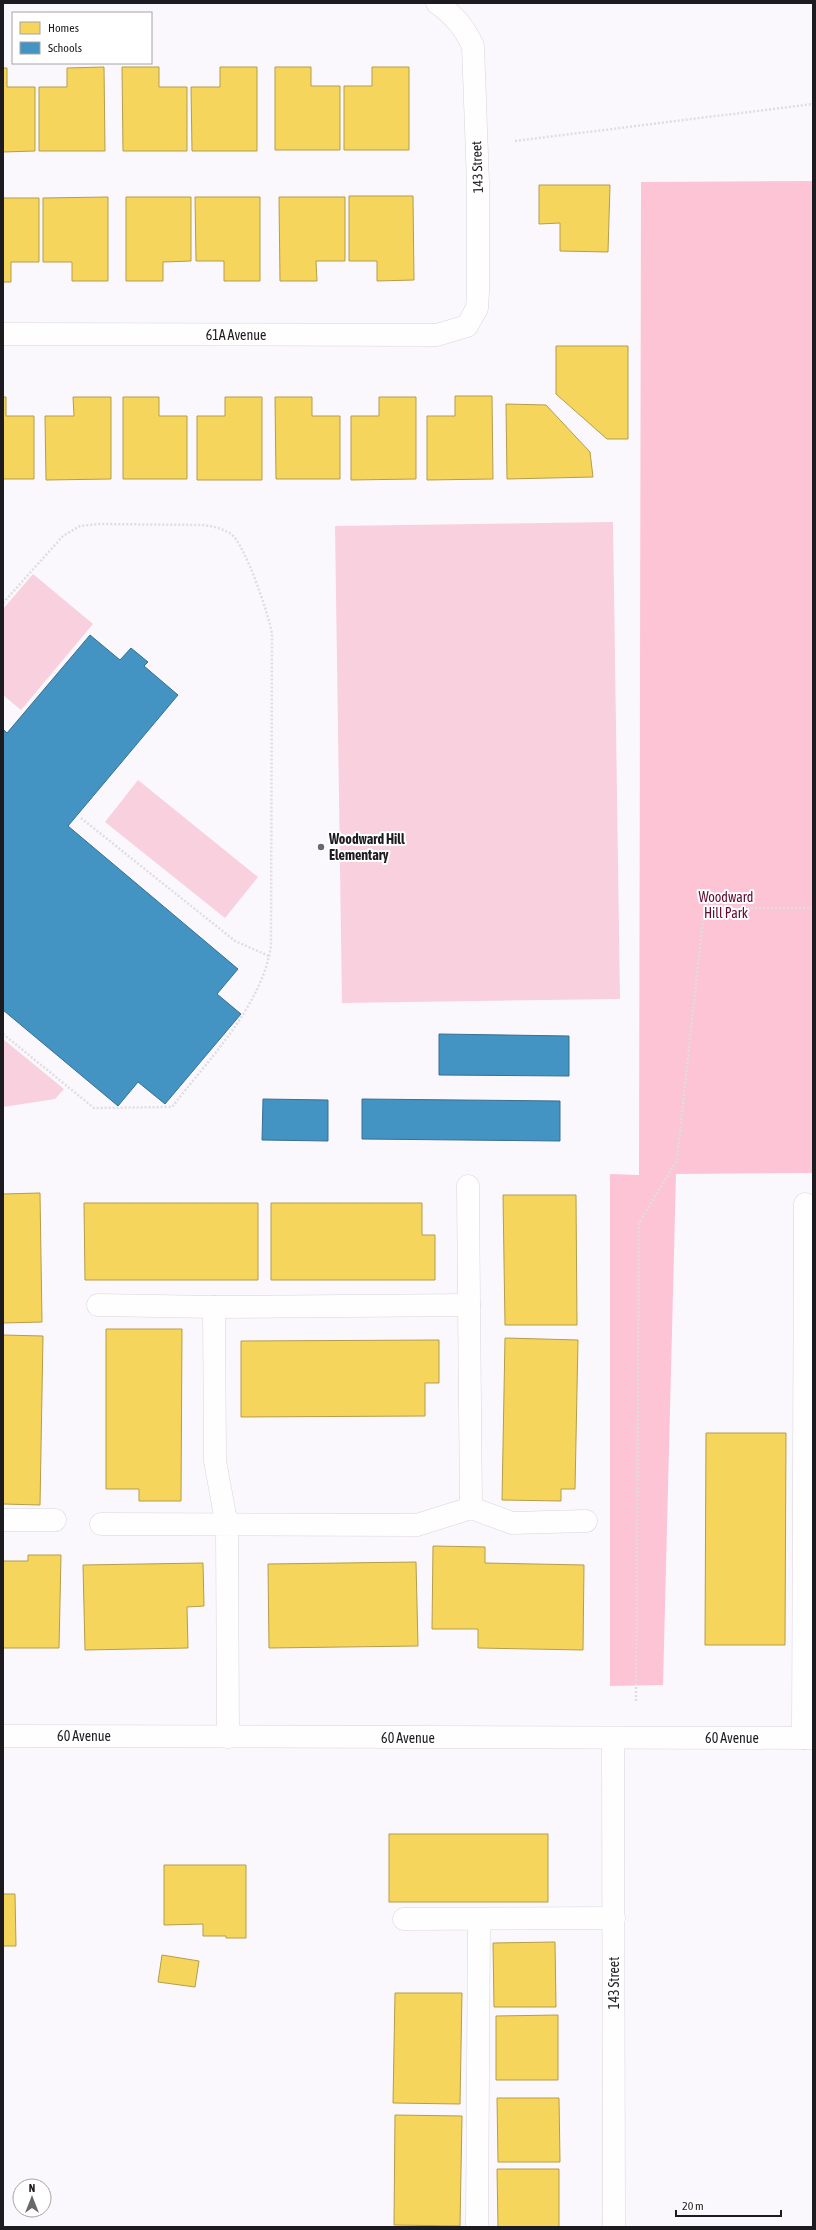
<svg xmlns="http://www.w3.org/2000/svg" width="816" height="2230" font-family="'Asap Condensed',sans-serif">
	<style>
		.green { fill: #f9d0dd }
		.forest { fill: #fcc4d5 }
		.homes { fill: #f6d55c; stroke: #b59d4a }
		.schools { fill: #4393c3; stroke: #386f92 }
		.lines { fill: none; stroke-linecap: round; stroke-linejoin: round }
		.minor-casing { stroke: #d8d4da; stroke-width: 23 }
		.path { stroke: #dfdedf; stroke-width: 2.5; stroke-dasharray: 2 2; stroke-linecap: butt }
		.minor { stroke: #fefeff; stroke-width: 22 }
		.poi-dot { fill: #6b686d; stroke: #fff; stroke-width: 1.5 }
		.labels { text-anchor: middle; stroke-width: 4; stroke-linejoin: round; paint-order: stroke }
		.street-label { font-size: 14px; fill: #1e1b20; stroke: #fff }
		.poi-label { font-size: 14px; font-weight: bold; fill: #1e1b20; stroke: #fff; text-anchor: start }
		.park-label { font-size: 14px; fill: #63092f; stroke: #fff }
	</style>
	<rect width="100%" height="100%" fill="#fbf8fd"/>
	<g class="green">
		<polygon points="613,522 620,999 342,1003 335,526"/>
		<polygon points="33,574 93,624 21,710 3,695 3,609"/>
		<polygon points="138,780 258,877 225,918 105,822"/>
		<polygon points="3,1039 64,1089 55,1099 3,1107"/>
	</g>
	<polygon class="forest" points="813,181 813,1173 676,1174 663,1685 610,1686 610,1174 639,1175 641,182"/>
	<g class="homes">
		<polygon points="104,67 105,151 39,151 39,87 67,87 67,68"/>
		<polygon points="122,67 159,67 159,87 187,87 187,151 123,151"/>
		<polygon points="220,67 257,67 257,151 192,151 191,87 220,87"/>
		<polygon points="275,67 311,67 311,86 340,86 340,150 275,150"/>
		<polygon points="372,67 409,67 409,150 344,150 344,86 372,86"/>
		<polygon points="3,68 7,68 7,87 35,87 35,151 3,152"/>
		<polygon points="539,185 610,185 608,252 560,251 560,223 539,224"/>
		<polygon points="349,196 413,196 414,280 377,281 377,261 349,261"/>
		<polygon points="108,197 108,281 72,281 72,262 43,262 43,198"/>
		<polygon points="126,197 191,197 191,261 163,262 163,281 126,281"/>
		<polygon points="195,197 260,197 260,281 224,281 224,261 196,261"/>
		<polygon points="279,197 345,197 345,261 316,261 317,281 280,281"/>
		<polygon points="3,198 39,198 39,262 11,262 11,282 3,282"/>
		<polygon points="556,346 628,346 628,439 607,439 556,394"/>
		<polygon points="455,396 492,396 493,479 427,480 427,416 455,416"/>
		<polygon points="3,397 6,397 6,416 34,416 34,479 3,479"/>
		<polygon points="73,397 111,397 111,479 46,480 45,416 74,416"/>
		<polygon points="123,397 159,397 159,416 187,416 187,479 123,479"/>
		<polygon points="225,397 262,397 262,480 197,480 197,416 225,416"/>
		<polygon points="275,397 312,397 312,416 340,416 340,479 276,479"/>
		<polygon points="379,397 416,397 416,479 351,480 351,416 379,416"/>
		<polygon points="506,404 546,405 590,452 593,477 507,479"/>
		<polygon points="40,1193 42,1322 3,1323 3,1194"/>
		<polygon points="503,1195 576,1195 577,1325 505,1325"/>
		<polygon points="84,1203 258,1203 258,1280 85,1280"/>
		<polygon points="271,1203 422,1203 422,1235 435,1235 435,1280 271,1280"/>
		<polygon points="106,1329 182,1329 181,1501 139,1501 139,1489 106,1489"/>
		<polygon points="3,1335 43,1336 40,1505 3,1504"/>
		<polygon points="505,1338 578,1340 575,1489 561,1489 561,1501 502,1500"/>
		<polygon points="439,1340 439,1383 425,1383 425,1416 241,1417 241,1341"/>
		<polygon points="706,1433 786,1433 785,1645 705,1645"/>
		<polygon points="433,1546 485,1547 485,1563 584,1565 583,1650 478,1648 478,1629 432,1629"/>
		<polygon points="28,1555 61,1555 59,1648 3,1648 3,1561 28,1561"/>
		<polygon points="416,1562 418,1646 269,1648 268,1564"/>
		<polygon points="203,1563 204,1606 187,1607 188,1648 85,1650 83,1565"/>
		<rect x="389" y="1834" width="159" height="68"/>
		<polygon points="164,1865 246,1865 246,1938 226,1938 226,1936 203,1936 203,1924 164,1925"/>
		<polygon points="3,1894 15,1894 16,1946 3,1946"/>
		<polygon points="555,1942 556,2007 494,2007 493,1943"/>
		<polygon points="162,1955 199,1961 195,1987 158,1982"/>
		<polygon points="395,1993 462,1993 460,2104 393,2103"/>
		<polygon points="558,2015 558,2080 496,2080 496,2016"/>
		<polygon points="497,2098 559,2098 560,2162 498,2162"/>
		<polygon points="395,2115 462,2116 460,2226 394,2225"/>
		<polygon points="497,2169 559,2169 559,2227 498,2227"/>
	</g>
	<g class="schools">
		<polygon points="90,635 120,660 131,648 148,662 144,666 178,695 68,826 238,969 217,994 241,1014 165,1104 138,1082 118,1106 3,1010 3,729 7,733"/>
		<polygon points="439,1034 569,1036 569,1076 439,1075"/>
		<polygon points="263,1099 328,1100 328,1141 262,1140"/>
		<polygon points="362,1099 560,1101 560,1141 362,1139"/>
	</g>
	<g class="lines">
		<g class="minor-casing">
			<g id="minor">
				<path d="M 3,334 L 437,335 L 467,326 L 477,308 L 478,291 L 478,183 L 473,46 C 464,27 454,15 437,3"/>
				<polyline points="468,1186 469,1305"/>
				<polyline points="98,1305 214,1307"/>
				<polyline points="471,1508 512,1523 586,1521"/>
				<polyline points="3,1520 55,1520"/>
				<polyline points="101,1524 417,1525 471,1508 469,1305 214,1307 215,1461 227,1526 228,1737"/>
				<polyline points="3,1736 813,1738"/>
				<polyline points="613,1738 614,2227"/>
				<polyline points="803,1738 805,1204"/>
				<polyline points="404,1919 614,1918"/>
				<polyline points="477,2224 479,1919"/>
			</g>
		</g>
		<g class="path">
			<polyline points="515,141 813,104"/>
			<path d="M 3,603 L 63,536 L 80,526 L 98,524 L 202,525 C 212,526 222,528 231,534 C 245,544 269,615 272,634 L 271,946 C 262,1006 208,1060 172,1107 L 94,1108 L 3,1034"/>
			<polyline points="81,818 235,941 269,956"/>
			<polyline points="636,1701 639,1223 677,1160 703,919 706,911 713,908 813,908"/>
		</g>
		<use href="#minor" class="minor"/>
	</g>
	<circle class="poi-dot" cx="321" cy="847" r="4"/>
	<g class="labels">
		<g class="street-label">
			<text transform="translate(477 167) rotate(-92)" y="5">143 Street</text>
			<text x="236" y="340">61A Avenue</text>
			<text x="84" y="1741">60 Avenue</text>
			<text x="408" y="1743">60 Avenue</text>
			<text x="732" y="1743">60 Avenue</text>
			<text transform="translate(614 1983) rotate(-90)" y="5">143 Street</text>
		</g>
		<g class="poi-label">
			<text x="329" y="844">Woodward Hill<tspan x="329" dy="16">Elementary</tspan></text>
		</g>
		<g class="park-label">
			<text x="726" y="902">Woodward<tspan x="726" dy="16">Hill Park</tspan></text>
		</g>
	</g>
	<rect width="816" height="2230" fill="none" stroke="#1e1b20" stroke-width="8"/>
	<rect x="12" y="12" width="140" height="52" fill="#ffffff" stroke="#a5a4a6"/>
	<rect x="20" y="22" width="20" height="12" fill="#f6d55c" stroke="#a5a4a6"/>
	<text x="48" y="32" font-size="12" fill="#1e1b20">Homes</text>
	<rect x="20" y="42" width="20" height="12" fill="#4393c3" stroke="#a5a4a6"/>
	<text x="48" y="52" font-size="12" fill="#1e1b20">Schools</text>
	<g transform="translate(32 2198)"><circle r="19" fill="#ffffff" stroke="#a5a4a6"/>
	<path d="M0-3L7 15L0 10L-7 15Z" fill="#6b686d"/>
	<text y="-6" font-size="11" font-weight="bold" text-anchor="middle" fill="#1e1b20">N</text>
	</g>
	<path d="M676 2210v6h105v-6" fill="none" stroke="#1e1b20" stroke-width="2"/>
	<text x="682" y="2210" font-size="12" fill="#1e1b20" stroke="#ffffff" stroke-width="3" paint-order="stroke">20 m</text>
</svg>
